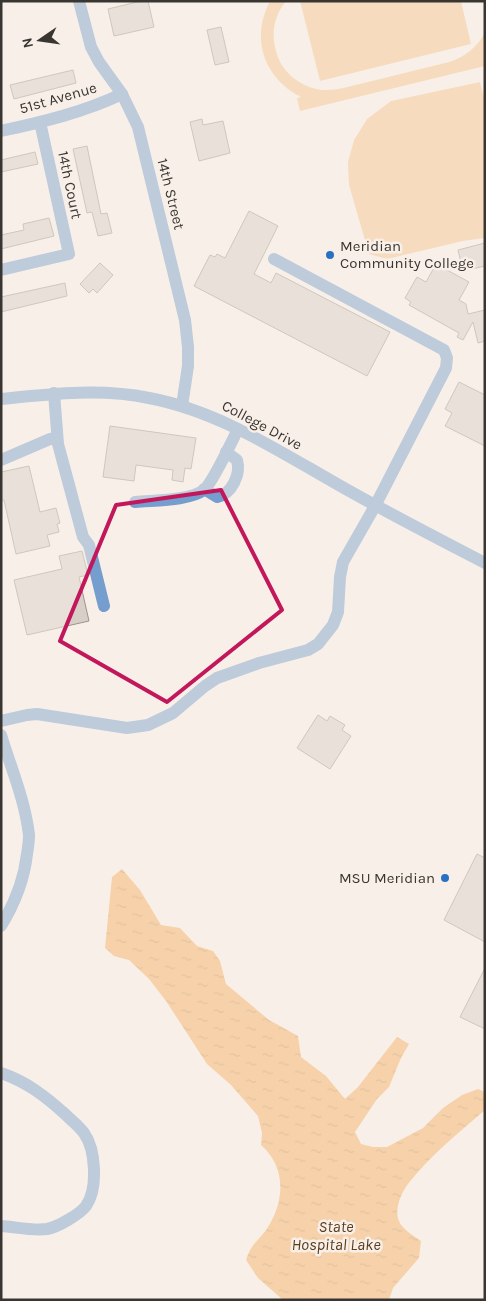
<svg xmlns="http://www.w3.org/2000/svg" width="486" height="1301" font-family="Karla,sans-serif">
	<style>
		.pitch { fill: #f6c28f }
		.water { fill: url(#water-ripples) }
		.building { fill: #d8cfc8; stroke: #9c958d }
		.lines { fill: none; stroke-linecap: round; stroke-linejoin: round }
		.minor { stroke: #759dcd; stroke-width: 12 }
		.marked { fill: none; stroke: #c2185b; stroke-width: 4; stroke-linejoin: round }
		.poi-dot { fill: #2971c2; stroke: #f8f0e8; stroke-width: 2 }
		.labels { text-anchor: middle; stroke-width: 5; stroke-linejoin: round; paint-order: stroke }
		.street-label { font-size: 15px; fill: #393632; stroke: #f8f0e8 }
		.poi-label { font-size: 15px; fill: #393632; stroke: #f8f0e8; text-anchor: start }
		.water-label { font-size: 16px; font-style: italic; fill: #5a3c1c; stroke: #f8f0e8 }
	</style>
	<defs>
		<pattern id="water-ripples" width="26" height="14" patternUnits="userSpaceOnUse" patternTransform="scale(1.25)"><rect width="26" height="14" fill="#f5ac5f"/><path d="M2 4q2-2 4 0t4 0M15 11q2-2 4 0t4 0" fill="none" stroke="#c78d4f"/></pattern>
	</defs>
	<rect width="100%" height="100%" fill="#f8f0e8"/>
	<g class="pitch">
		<path d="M 270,1 L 286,1 C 274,16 271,33 276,51 C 281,72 301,88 323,90 C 338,91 353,85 368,82 C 395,75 422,69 449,62 C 465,57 476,48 485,33 L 485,66 L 300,111 L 297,98 L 301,97 C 264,78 250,39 270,1 Z"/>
		<polygon points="300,1 461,1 471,44 320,81"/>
		<polygon points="480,82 485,102 485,238 463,241 387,259 369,254 349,185 348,162 354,140 367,119 391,101"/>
	</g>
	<path class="water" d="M 122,869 L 140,890 L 161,925 L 180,928 L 197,946 L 213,951 L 220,961 L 226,984 L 269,1020 L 298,1036 L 301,1057 L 326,1076 L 345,1099 L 358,1087 L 397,1037 L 409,1044 L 401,1058 L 389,1087 L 377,1099 L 355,1132 L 361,1144 L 373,1147 L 387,1147 L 423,1128 L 443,1108 L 462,1095 L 478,1089 L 485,1092 L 485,1110 C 458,1133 429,1157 408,1184 C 401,1193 394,1210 399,1221 C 402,1229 414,1236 421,1241 L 419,1258 L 393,1288 L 389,1300 L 283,1300 L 258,1278 L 246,1260 C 252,1242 259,1241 268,1227 C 285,1200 286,1167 261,1145 L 262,1133 L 258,1116 L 231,1085 L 207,1064 L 166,1001 L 149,979 L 129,960 L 114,956 L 105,948 L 112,877 Z"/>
	<g class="building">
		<polygon points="141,1 148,1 154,27 114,36 108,9"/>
		<polygon points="221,27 229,62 215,65 207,30"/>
		<polygon points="73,70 76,83 14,99 10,85"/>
		<polygon points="202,119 203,125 223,121 230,153 199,161 190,122"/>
		<polygon points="87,146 101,214 107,213 112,233 98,236 92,212 87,213 73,149"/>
		<polygon points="35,152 38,164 1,172 1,160"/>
		<polygon points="249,211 278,226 254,274 271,283 276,273 390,332 367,376 194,286 210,255 215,257 217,254 225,258"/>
		<polygon points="49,218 54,236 1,249 1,235 24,230 23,224"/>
		<polygon points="485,243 485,266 463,271 458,250"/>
		<polygon points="100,263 113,275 97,293 93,289 89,293 80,284"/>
		<polygon points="436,264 469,282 459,300 466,304 468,314 485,310 485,341 478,343 473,322 463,340 457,337 459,333 409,305 411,302 405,298 417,277 426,282"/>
		<polygon points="65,283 67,296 1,312 1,297"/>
		<polygon points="459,382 485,395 485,446 445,426 452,413 445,409"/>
		<polygon points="110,426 196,438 191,469 185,468 183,482 172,480 173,470 136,465 134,481 103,477"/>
		<polygon points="29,466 40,512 56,508 60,523 57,524 59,532 47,535 50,546 16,554 4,500 1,500 1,472"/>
		<polygon points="82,551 88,575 79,577 89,621 27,635 14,580 62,569 59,556"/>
		<polygon points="318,715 327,721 330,716 345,725 342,730 351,736 330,769 297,748"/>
		<polygon points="477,854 485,858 485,942 444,920"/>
		<polygon points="485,968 485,1029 460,1017"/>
	</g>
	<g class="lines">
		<g class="minor">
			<polyline points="79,1 91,47 99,62 122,94 138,127 185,320 188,347 188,366 182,406"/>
			<path d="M 1,131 C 43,122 84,112 122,94"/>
			<polyline points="1,270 69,254 40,122"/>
			<polyline points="54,393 58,444 83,537 89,545 104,606"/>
			<path d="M 1,399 C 50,394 100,388 149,398 C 218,411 277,450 337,484 C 386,512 435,537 485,563"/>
			<polyline points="1,460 50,439 57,438"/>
			<path d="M 204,489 L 217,497 C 232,494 241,474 237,460 L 226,452"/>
			<path d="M 135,502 C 154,500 189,501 204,490 C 213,482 232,441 238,429"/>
			<polyline points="1,721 27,715 37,714 127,728 148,725 173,713 205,686 217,678 259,663 308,650 318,644 333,625 338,612 340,577 343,562 375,506 446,368 447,358 444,350 274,259"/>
			<path d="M 1,735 C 11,768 25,800 29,835 C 29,841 28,848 27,854 C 24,881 15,903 1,926"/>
			<path d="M 1,1073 C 27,1082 45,1096 65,1114 C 71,1120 79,1126 84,1133 C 96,1150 98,1189 86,1206 C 80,1214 58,1227 47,1229 C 32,1231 16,1227 1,1226"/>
		</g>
	</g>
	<path d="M0 0H486V1301H0ZM 221,490 L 282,610 L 167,702 L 60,641 L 116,505 Z" fill="#f8f0e8" fill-opacity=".55" fill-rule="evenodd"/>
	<path class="marked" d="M 221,490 L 282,610 L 167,702 L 60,641 L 116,505 Z"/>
	<g class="poi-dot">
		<circle cx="330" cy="255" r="5"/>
		<circle cx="445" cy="878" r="5"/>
	</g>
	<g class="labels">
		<g class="street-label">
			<text transform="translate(58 98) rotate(-16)" y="5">51st Avenue</text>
			<text transform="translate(70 185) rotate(78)" y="5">14th Court</text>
			<text transform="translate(171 194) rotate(76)" y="5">14th Street</text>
			<text transform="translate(262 425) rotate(28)" y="5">College Drive</text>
		</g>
		<g class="poi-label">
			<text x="340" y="251">Meridian<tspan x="340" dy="17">Community College</tspan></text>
			<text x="435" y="883" text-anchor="end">MSU Meridian</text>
		</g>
		<g class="water-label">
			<text x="336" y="1232">State<tspan x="336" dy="18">Hospital Lake</tspan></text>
		</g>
	</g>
	<rect width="486" height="1301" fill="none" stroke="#393632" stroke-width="5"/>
	<g transform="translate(40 40) rotate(257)" stroke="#f8f0e8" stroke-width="4" paint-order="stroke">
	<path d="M0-4L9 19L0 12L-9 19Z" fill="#393632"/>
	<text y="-8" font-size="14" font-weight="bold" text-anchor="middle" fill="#393632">N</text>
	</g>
</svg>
